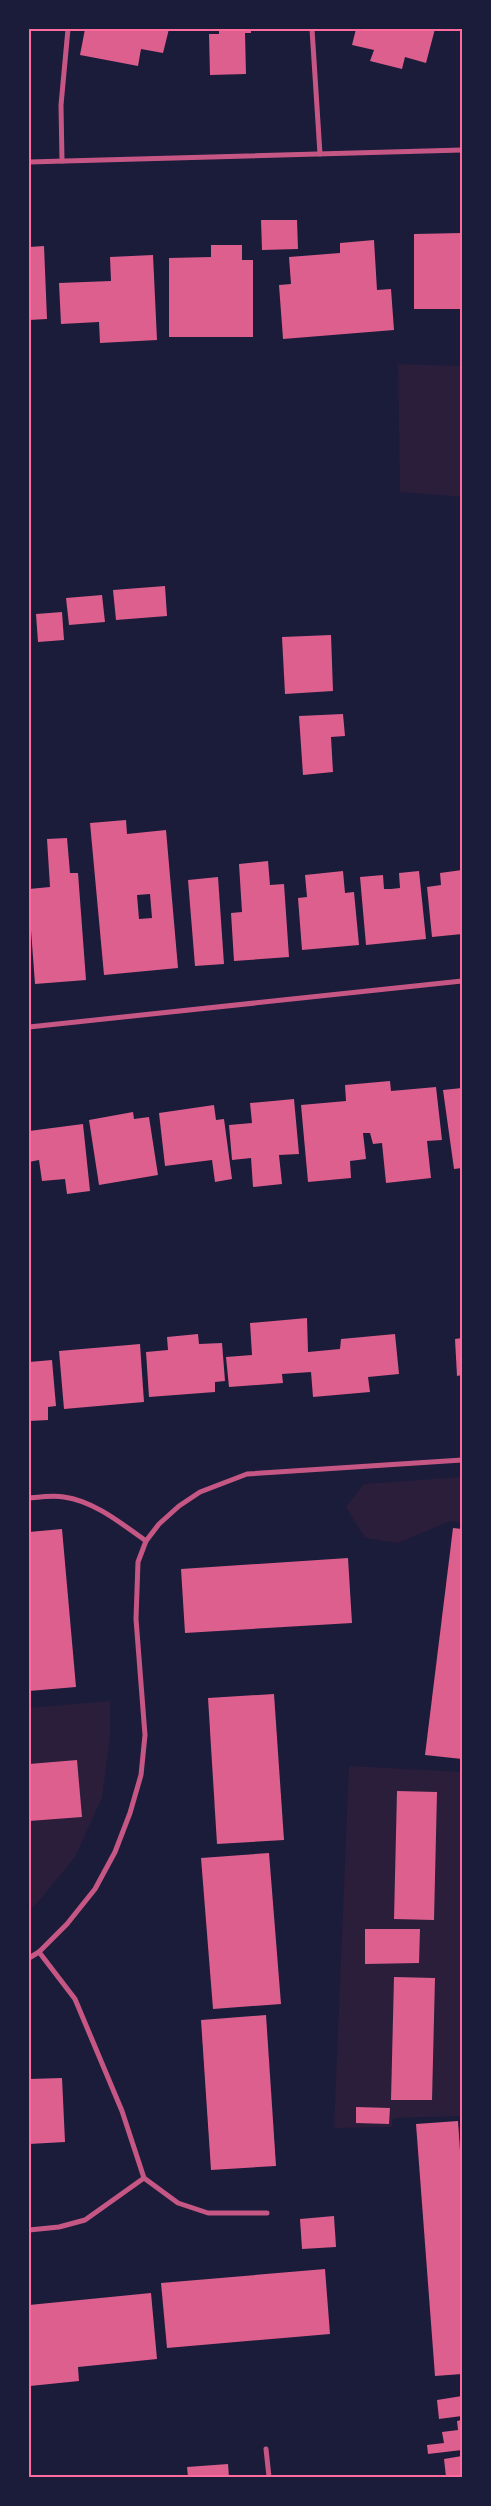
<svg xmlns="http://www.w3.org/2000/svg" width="491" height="2506" font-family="'Source Sans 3',sans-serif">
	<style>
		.green { fill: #2a1e3b }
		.building { fill: #dd5f8e; fill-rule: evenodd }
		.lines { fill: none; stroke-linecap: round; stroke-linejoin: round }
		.minor { stroke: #c65784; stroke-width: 5 }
		.neatline { fill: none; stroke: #ff6b9d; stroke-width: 2 }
	</style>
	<rect width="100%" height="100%" fill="#1b1b3a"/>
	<g class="green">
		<polygon points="398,364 462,366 462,497 400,492"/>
		<polygon points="462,1477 462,1523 450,1521 398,1543 365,1538 346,1507 364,1484"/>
		<polygon points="110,1701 110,1737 102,1798 75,1857 37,1903 29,1909 29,1708"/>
		<polygon points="349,1766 462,1772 462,2116 393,2118 392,2127 334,2128"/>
	</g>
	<g class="building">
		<polygon points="85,29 169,29 163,53 141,49 138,66 80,55"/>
		<polygon points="219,29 251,29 251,33 245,33 246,74 210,75 209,34 219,34"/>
		<polygon points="356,29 435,29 426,63 405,57 402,69 370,61 374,50 352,45"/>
		<polygon points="261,220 297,220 298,249 262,250"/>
		<polygon points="462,233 462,309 414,309 414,234"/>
		<polygon points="374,240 377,290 391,289 394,330 283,339 279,285 291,284 289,257 340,253 340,243"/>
		<polygon points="211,245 242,245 242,260 253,260 253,337 169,337 169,258 211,257"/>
		<polygon points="44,246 47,319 29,320 29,247"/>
		<polygon points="153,255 157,340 100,343 99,322 61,324 59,283 111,281 110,257"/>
		<polygon points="165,586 167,616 116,620 113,590"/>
		<polygon points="102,595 105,622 69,625 66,598"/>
		<polygon points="62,612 64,640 38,642 36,614"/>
		<polygon points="331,635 333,691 285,694 282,637"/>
		<polygon points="343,714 345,736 331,737 333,772 303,775 299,716"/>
		<path d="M 126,820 L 127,834 L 166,830 L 178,968 L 104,975 L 90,823 ZM 150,894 L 152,918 L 139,919 L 137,895 Z"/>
		<polygon points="67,838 70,873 78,873 86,980 35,984 31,930 29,930 29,889 50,887 47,839"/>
		<polygon points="268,861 270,885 284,884 289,957 234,961 231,913 242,912 239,864"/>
		<polygon points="462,870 462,934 432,937 427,887 441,885 440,873"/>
		<polygon points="343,871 345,893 354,892 359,945 302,950 298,898 307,897 305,875"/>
		<polygon points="419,871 426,939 366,945 360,877 383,875 384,889 391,889 400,888 399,873"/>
		<polygon points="218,877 224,964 195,966 188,880"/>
		<polygon points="390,1081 391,1091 436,1087 442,1140 427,1141 431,1178 386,1183 382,1143 373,1144 370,1133 363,1133 366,1159 350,1161 351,1178 308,1182 301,1105 346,1101 345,1085"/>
		<polygon points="462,1088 462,1168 454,1169 443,1090"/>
		<polygon points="294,1099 299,1154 279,1155 282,1184 253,1187 251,1158 232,1160 229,1125 252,1123 250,1103"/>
		<polygon points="214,1105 216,1120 224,1119 232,1179 215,1182 212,1160 165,1166 159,1113"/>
		<polygon points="133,1112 134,1119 149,1117 158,1175 99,1185 89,1120"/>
		<polygon points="83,1124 90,1191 67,1194 65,1179 42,1181 39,1160 29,1162 29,1131"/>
		<polygon points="307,1318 308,1352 340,1349 341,1339 395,1334 399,1374 368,1377 370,1392 313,1397 311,1372 282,1374 283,1383 229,1387 226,1357 252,1355 250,1323"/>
		<polygon points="198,1334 199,1344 222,1343 225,1381 215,1382 215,1392 149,1397 146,1352 168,1350 167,1337"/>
		<polygon points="462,1338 462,1375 457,1376 455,1339"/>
		<polygon points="140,1344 144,1402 64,1409 59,1351"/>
		<polygon points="52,1360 56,1406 48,1407 48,1420 29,1421 29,1362"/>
		<polygon points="453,1528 462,1529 462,1759 425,1755"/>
		<polygon points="62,1529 76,1687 29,1691 29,1532"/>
		<polygon points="348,1558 352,1623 185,1633 181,1569"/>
		<polygon points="274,1694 284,1840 217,1844 208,1698"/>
		<polygon points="77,1760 82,1817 29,1821 29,1764"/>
		<polygon points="397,1791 437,1792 434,1920 394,1919"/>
		<polygon points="269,1853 281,2004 213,2009 201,1858"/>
		<polygon points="365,1929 420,1929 419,1963 365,1964"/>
		<polygon points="394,1977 435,1978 432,2100 391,2100"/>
		<polygon points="266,2015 276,2166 211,2170 201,2020"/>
		<polygon points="62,2078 65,2142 29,2144 29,2079"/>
		<polygon points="356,2107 390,2108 389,2124 356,2123"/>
		<polygon points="458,2121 462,2180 462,2374 435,2376 416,2124"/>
		<polygon points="334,2216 336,2247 302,2249 300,2219"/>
		<polygon points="325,2269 330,2334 167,2348 161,2283"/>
		<polygon points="151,2293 157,2359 78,2367 79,2381 30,2386 29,2305"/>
		<polygon points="462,2396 462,2416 439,2419 437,2400"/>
		<polygon points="462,2420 462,2450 428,2454 427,2445 444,2443 442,2432 458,2430 457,2421"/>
		<polygon points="462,2456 462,2477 446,2477 444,2459"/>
		<polygon points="228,2464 229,2477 188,2477 187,2467"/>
	</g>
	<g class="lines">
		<g class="minor">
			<polyline points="312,29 320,154"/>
			<polyline points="62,161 61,105 68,29"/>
			<polyline points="29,162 462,150"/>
			<polyline points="29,1027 462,981"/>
			<path d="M 29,1498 C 40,1497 53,1495 64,1497 C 94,1501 122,1524 146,1541"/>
			<polyline points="39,1952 75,1999 122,2111 144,2178"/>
			<polyline points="29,1958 39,1952 67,1924 95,1889 115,1852 130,1813 141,1775 145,1735 136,1619 138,1562 146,1541 159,1524 179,1506 200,1492 247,1474 462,1460"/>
			<polyline points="29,2230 59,2227 85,2220 144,2178 178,2203 208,2213 267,2213"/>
			<polyline points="266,2449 269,2477"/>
		</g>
	</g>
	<rect width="491" height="2506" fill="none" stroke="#1b1b3a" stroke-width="60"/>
	<rect x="30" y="30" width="431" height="2446" class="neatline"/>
</svg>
